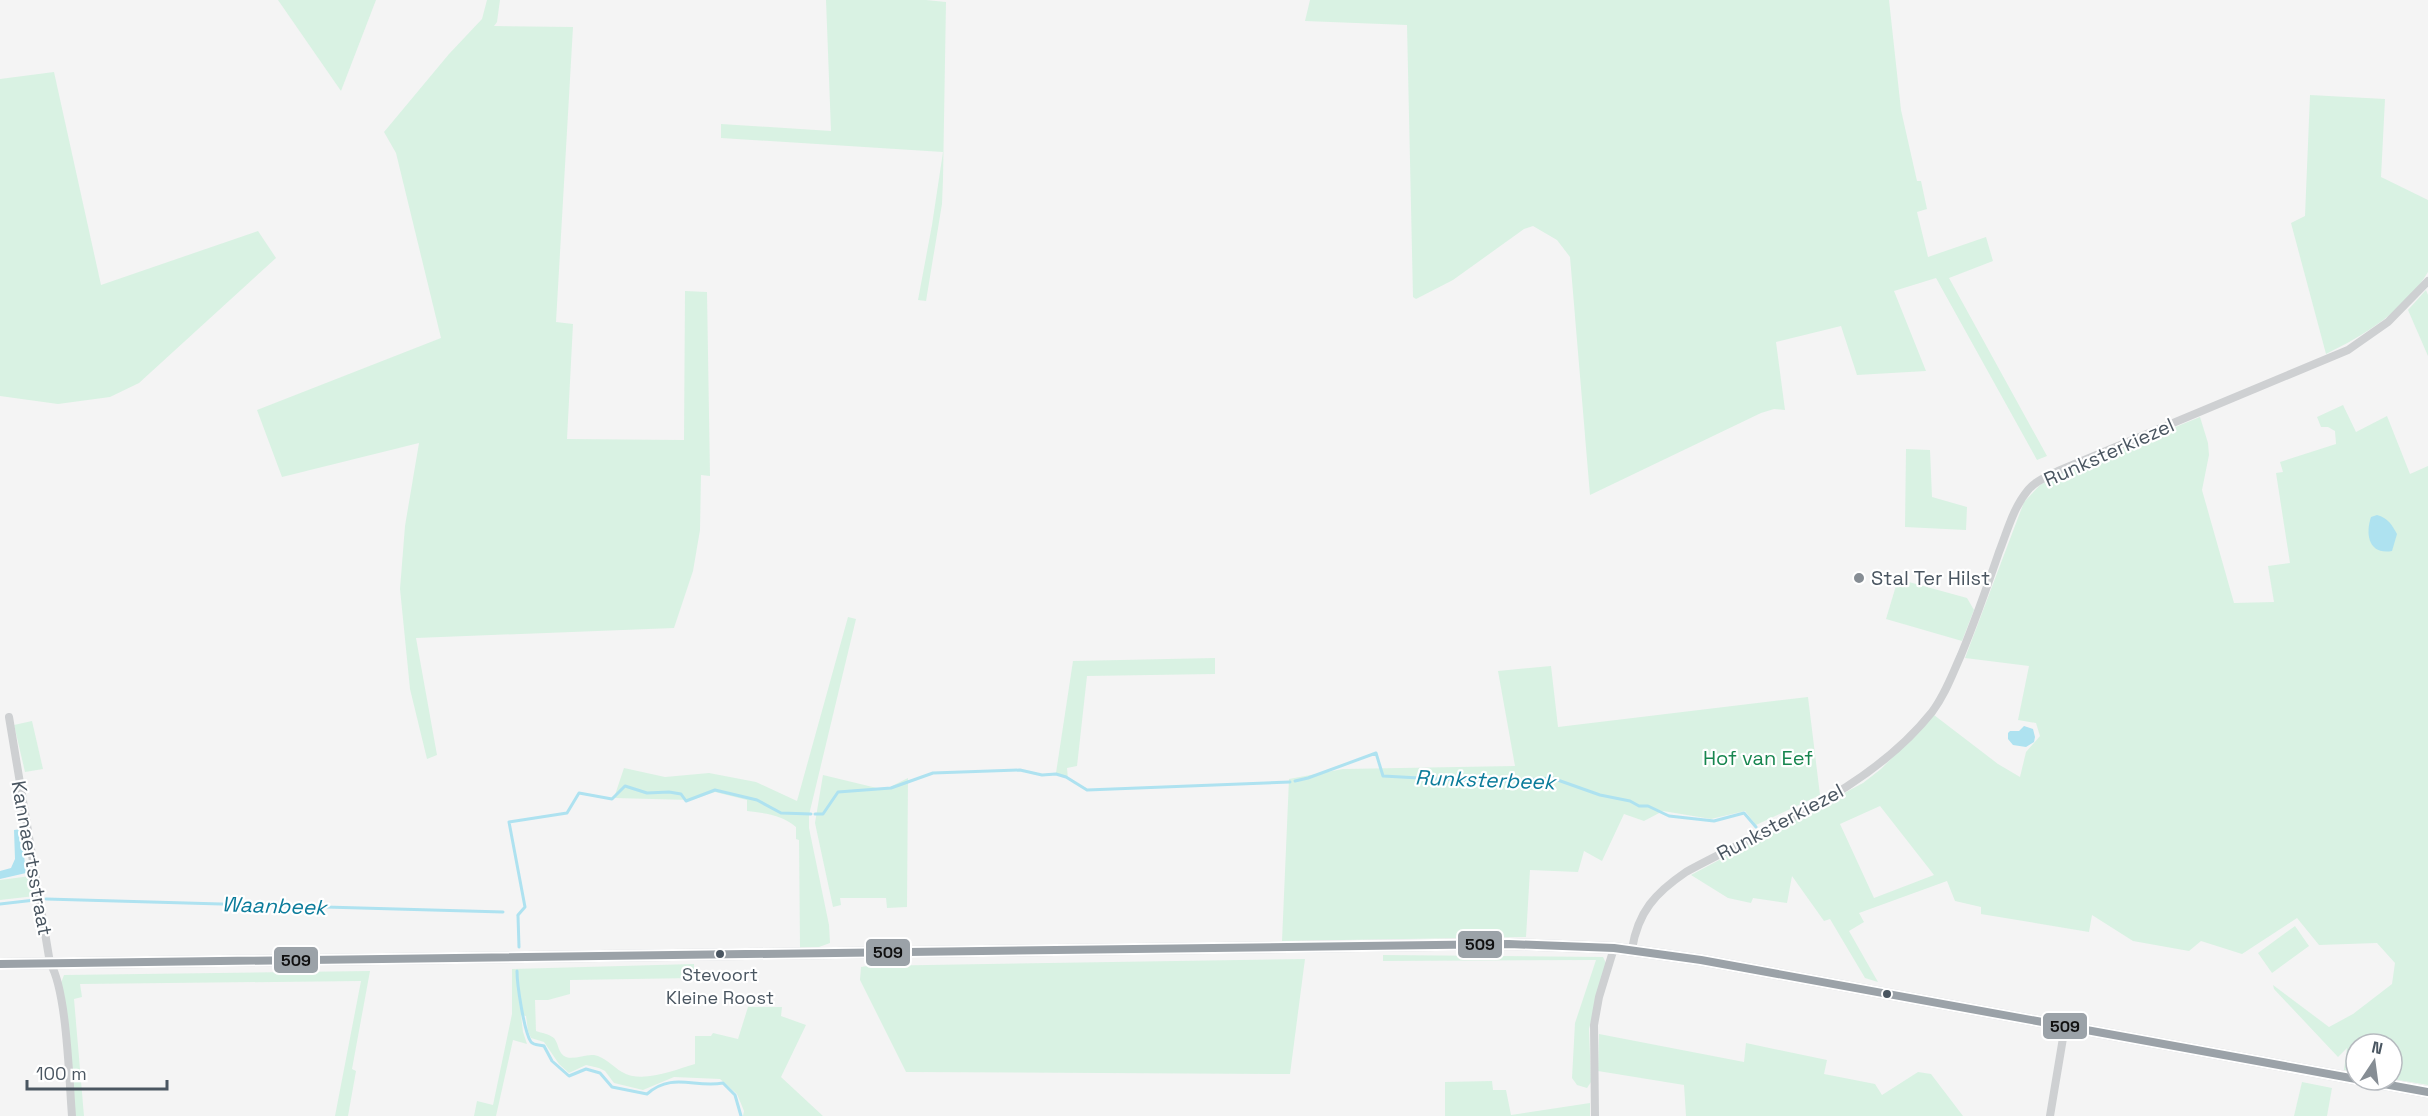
<svg xmlns="http://www.w3.org/2000/svg" width="2428" height="1116" font-family="'Space Grotesk',sans-serif">
	<style>
		.green { fill: #d9f2e3; fill-rule: evenodd }
		.water { fill: #aee2f0 }
		.lines { fill: none; stroke-linecap: round; stroke-linejoin: round }
		.stream { stroke: #aee2f0; stroke-width: 3 }
		.street { stroke: #ced0d2; stroke-width: 8 }
		.secondary { stroke: #ced0d4; stroke-width: 12 }
		.bus-1-casing { stroke: #fff; stroke-width: 12 }
		.bus-1 { stroke: #9ba2a8; stroke-width: 8 }
		.poi-dot { fill: #868d94; stroke: #fff; stroke-width: 2 }
		.bus-dot { fill: #4a5661; stroke: #fff; stroke-width: 2 }
		.labels { text-anchor: middle; stroke-width: 4.5; stroke-linejoin: round; paint-order: stroke }
		.bus-label { font-size: 18px; fill: #4a5661; stroke: #fff }
		.street-label { font-size: 20px; fill: #4a5661; stroke: #fff }
		.poi-label { font-size: 20px; fill: #4a5661; stroke: #fff; text-anchor: start }
		.park-label { font-size: 20px; fill: #17864f; stroke: #fff }
		.water-label { font-size: 21px; font-style: italic; fill: #0c7c9b; stroke: #fff }
		.line-badge { stroke: #fff; stroke-width: 2 }
		.pale-badge-label { font-size: 16px; text-anchor: middle; font-weight: bold; fill: #111 }
	</style>
	<rect width="100%" height="100%" fill="#f4f4f4"/>
	<g class="green">
		<polygon points="278,0 376,0 341,91"/>
		<polygon points="487,0 500,0 497,22 494,26 573,27 556,322 573,324 567,439 684,440 685,291 707,292 710,476 701,475 700,530 693,571 674,628 416,638 437,755 427,759 410,689 400,589 405,526 419,443 282,477 257,410 441,338 396,153 384,132 449,54 482,19"/>
		<polygon points="826,0 926,0 946,2 943,179 942,204 926,301 918,300 932,225 943,152 721,138 721,124 831,131"/>
		<polygon points="1310,0 1889,0 1901,110 1917,181 1921,181 1927,209 1917,212 1928,257 1986,237 1993,261 1949,278 2047,456 2037,460 1936,278 1894,291 1926,371 1857,375 1841,326 1776,342 1785,410 1774,409 1761,413 1590,495 1570,257 1557,240 1533,226 1524,229 1453,280 1416,299 1413,297 1407,25 1305,21"/>
		<polygon points="54,72 101,285 258,231 276,258 139,383 110,397 58,404 0,396 0,79"/>
		<path d="M 2310,95 L 2385,99 L 2381,177 L 2428,200 L 2428,272 C 2405,310 2365,335 2326,354 L 2291,223 L 2305,216 Z"/>
		<polygon points="2426,290 2428,295 2428,356 2408,310"/>
		<path d="M 2343,405 L 2356,432 L 2387,416 L 2410,474 L 2428,466 L 2428,1085 L 2392,1079 L 2392,1044 L 2356,1044 L 2356,1072 L 2344,1070 L 2347,1048 L 2338,1057 L 2274,989 L 2273,985 L 2329,1027 L 2353,1014 L 2392,984 L 2395,963 L 2377,943 L 2319,945 L 2297,918 L 2242,954 L 2201,941 L 2189,951 L 2133,941 L 2092,915 L 2089,932 L 1981,914 L 1981,907 L 1955,901 L 1947,881 L 1859,913 L 1864,922 L 1849,931 L 1878,982 L 1865,978 L 1830,919 L 1824,921 L 1792,876 L 1787,903 L 1753,898 L 1751,903 L 1728,898 L 1691,875 L 1863,783 L 1881,769 L 1934,715 L 1998,764 L 2020,777 L 2026,752 L 2040,736 L 2036,723 L 2018,720 L 2029,666 L 1965,658 L 2024,502 L 2040,485 L 2057,475 L 2200,417 L 2208,443 L 2209,455 L 2202,490 L 2234,603 L 2274,602 L 2268,566 L 2290,563 L 2276,473 L 2283,472 L 2280,462 L 2336,444 L 2335,431 L 2328,427 L 2321,427 L 2317,417 ZM 1880,806 L 1934,875 L 1874,898 L 1840,824 Z"/>
		<polygon points="1906,449 1930,450 1932,497 1967,507 1966,530 1905,527"/>
		<polygon points="1898,579 1967,598 1974,610 1962,641 1886,619"/>
		<path d="M 848,617 L 856,619 L 809,815 L 809,828 L 829,925 L 830,943 L 819,947 L 800,948 L 799,840 L 796,839 L 796,827 C 782,815 764,813 747,811 L 747,800 L 715,792 L 691,800 L 614,798 L 624,768 L 665,777 L 709,773 L 756,782 L 797,801 Z"/>
		<polygon points="1215,658 1215,674 1087,676 1077,766 1067,768 1068,779 1056,773 1073,661"/>
		<polygon points="1551,666 1558,727 1808,697 1820,795 1756,825 1745,811 1711,819 1663,811 1644,821 1624,814 1602,861 1584,851 1578,872 1530,870 1526,937 1282,941 1289,779 1343,769 1515,766 1498,671"/>
		<polygon points="32,721 43,769 25,772 14,725"/>
		<polygon points="823,775 881,789 888,788 908,778 907,907 887,908 886,898 840,898 841,905 833,907 815,823"/>
		<polygon points="31,876 35,896 0,900 0,880"/>
		<polygon points="2295,926 2309,946 2272,973 2258,953"/>
		<polygon points="1383,955 1603,957 1606,963 1589,1029 1591,1082 1587,1088 1577,1085 1572,1078 1575,1023 1596,960 1383,961"/>
		<polygon points="1305,959 1290,1074 906,1072 860,980 861,967 867,966"/>
		<path d="M 694,964 L 694,978 L 570,980 L 570,994 L 548,1000 L 535,1000 L 536,1031 C 542,1033 549,1034 554,1038 C 559,1044 558,1054 566,1057 C 574,1060 585,1054 594,1055 C 605,1057 612,1066 622,1072 C 642,1084 674,1070 695,1064 L 695,1036 L 711,1036 L 713,1033 L 738,1039 L 748,1007 L 782,1007 L 781,1016 L 806,1025 L 781,1077 L 823,1116 L 743,1116 L 744,1111 L 737,1094 L 720,1079 L 674,1077 L 643,1090 L 614,1083 L 605,1071 L 599,1068 L 586,1065 L 569,1073 L 559,1064 L 544,1042 L 531,1038 L 528,1031 L 526,1016 L 521,1015 L 523,1032 L 527,1044 L 513,1040 L 496,1116 L 474,1116 L 477,1101 L 493,1105 L 512,1014 L 512,969 Z"/>
		<polygon points="370,971 352,1069 356,1071 348,1116 335,1116 361,981 80,984 82,997 74,999 84,1116 75,1116 61,983 64,975"/>
		<polygon points="1599,1034 1744,1062 1746,1043 1827,1060 1824,1074 1875,1084 1882,1095 1918,1072 1931,1074 1963,1116 1686,1116 1684,1085 1598,1071"/>
		<polygon points="1492,1081 1493,1090 1506,1090 1511,1115 1590,1103 1590,1116 1445,1116 1445,1082"/>
		<polygon points="2302,1082 2332,1088 2327,1116 2294,1116"/>
	</g>
	<g class="water">
		<path d="M 2377,515 C 2388,518 2392,525 2397,534 L 2392,551 C 2369,555 2365,535 2371,517 Z"/>
		<polygon points="2024,726 2033,729 2035,737 2034,742 2026,747 2013,745 2008,739 2008,733 2010,731 2019,731"/>
		<polygon points="21,829 26,873 0,879 0,871 11,868 15,859 14,830"/>
	</g>
	<g class="lines">
		<g class="stream">
			<polyline points="1295,781 1308,778 1376,753 1383,776 1493,782 1552,778 1600,795 1630,801 1639,806 1648,806 1669,816 1714,821 1744,813 1756,827"/>
			<polyline points="815,814 823,814 838,792 891,788 933,773 1020,770 1042,775 1056,774 1066,777 1087,790 1290,782"/>
			<polyline points="46,899 503,912"/>
			<polyline points="0,904 35,900"/>
			<polyline points="518,915 525,907 509,822 567,813 579,793 612,799 625,786 647,793 669,792 681,794 686,801 715,790 757,800 781,813 811,814"/>
			<polyline points="518,916 519,947"/>
			<path d="M 517,971 C 517,984 524,1032 531,1042 C 535,1046 539,1044 544,1046 L 552,1061 L 569,1076 L 586,1069 L 600,1073 L 612,1087 L 647,1094 C 672,1072 694,1088 723,1083 L 735,1095 L 741,1116"/>
		</g>
		<g class="street">
			<path d="M 9,717 L 50,963 C 67,990 69,1080 72,1116"/>
			<path d="M 1632,949 C 1638,912 1655,893 1686,872 C 1772,825 1869,791 1932,712 C 1945,695 1952,675 1961,655 C 1975,621 1987,587 1999,552 C 2007,532 2013,508 2028,490 C 2035,481 2048,476 2058,471 L 2348,350 L 2388,322 L 2428,281"/>
			<polyline points="1595,1116 1594,1025 1599,997 1614,948"/>
			<polyline points="2050,1116 2065,1026"/>
		</g>
		<g class="secondary">
			<polyline points="0,964 1509,944 1614,948 1701,960 2356,1079"/>
			<polyline points="2362,1080 2428,1092"/>
		</g>
		<g class="bus-1-casing">
			<g id="bus-1">
				<polyline points="0,964 1509,944 1614,948 1701,960 2356,1079"/>
				<polyline points="2362,1080 2428,1092"/>
			</g>
		</g>
		<use href="#bus-1" class="bus-1"/>
	</g>
	<circle class="poi-dot" cx="1859" cy="578" r="6"/>
	<g class="bus-dot">
		<circle cx="720" cy="954" r="5"/>
		<circle cx="1887" cy="994" r="5"/>
	</g>
	<g class="labels">
		<g class="bus-label">
			<text x="720" y="981">Stevoort<tspan x="720" dy="23">Kleine Roost</tspan></text>
		</g>
		<g class="street-label">
			<text transform="translate(2109 452) rotate(-24)" y="7">Runksterkiezel</text>
			<text transform="translate(1780 822) rotate(-28)" y="7">Runksterkiezel</text>
			<text transform="translate(32 858) rotate(80)" y="7">Kannaertsstraat</text>
		</g>
		<g class="poi-label">
			<text x="1871" y="585">Stal Ter Hilst</text>
		</g>
		<g class="park-label">
			<text x="1758" y="765">Hof van Eef</text>
		</g>
		<g class="water-label">
			<text transform="translate(1485 780) rotate(2)" y="7">Runksterbeek</text>
			<text transform="translate(274 906) rotate(2)" y="7">Waanbeek</text>
		</g>
	</g>
	<g class="line-badge">
		<rect x="1457" y="930" width="46" height="29" rx="6" fill="#9ba2a8"/>
		<rect x="865" y="938" width="46" height="29" rx="6" fill="#9ba2a8"/>
		<rect x="273" y="946" width="46" height="28" rx="6" fill="#9ba2a8"/>
		<rect x="2042" y="1012" width="46" height="28" rx="6" fill="#9ba2a8"/>
	</g>
	<g class="pale-badge-label">
		<text x="1480" y="950">509</text>
		<text x="888" y="958">509</text>
		<text x="296" y="966">509</text>
		<text x="2065" y="1032">509</text>
	</g>
	<g transform="translate(2374 1062) rotate(13)"><circle r="28" fill="#ffffff" stroke="#b7bbc0" stroke-width="1.5"/>
	<path d="M0-4.5L10 22L0 15L-10 22Z" fill="#868d94"/>
	<text y="-9" font-size="16" font-weight="bold" text-anchor="middle" fill="#4a5661">N</text>
	</g>
	<path d="M27 1080v9h140v-9" fill="none" stroke="#4a5661" stroke-width="3"/>
	<text x="36" y="1080" font-size="18" fill="#4a5661" stroke="#ffffff" stroke-width="4.5" paint-order="stroke">100 m</text>
</svg>
